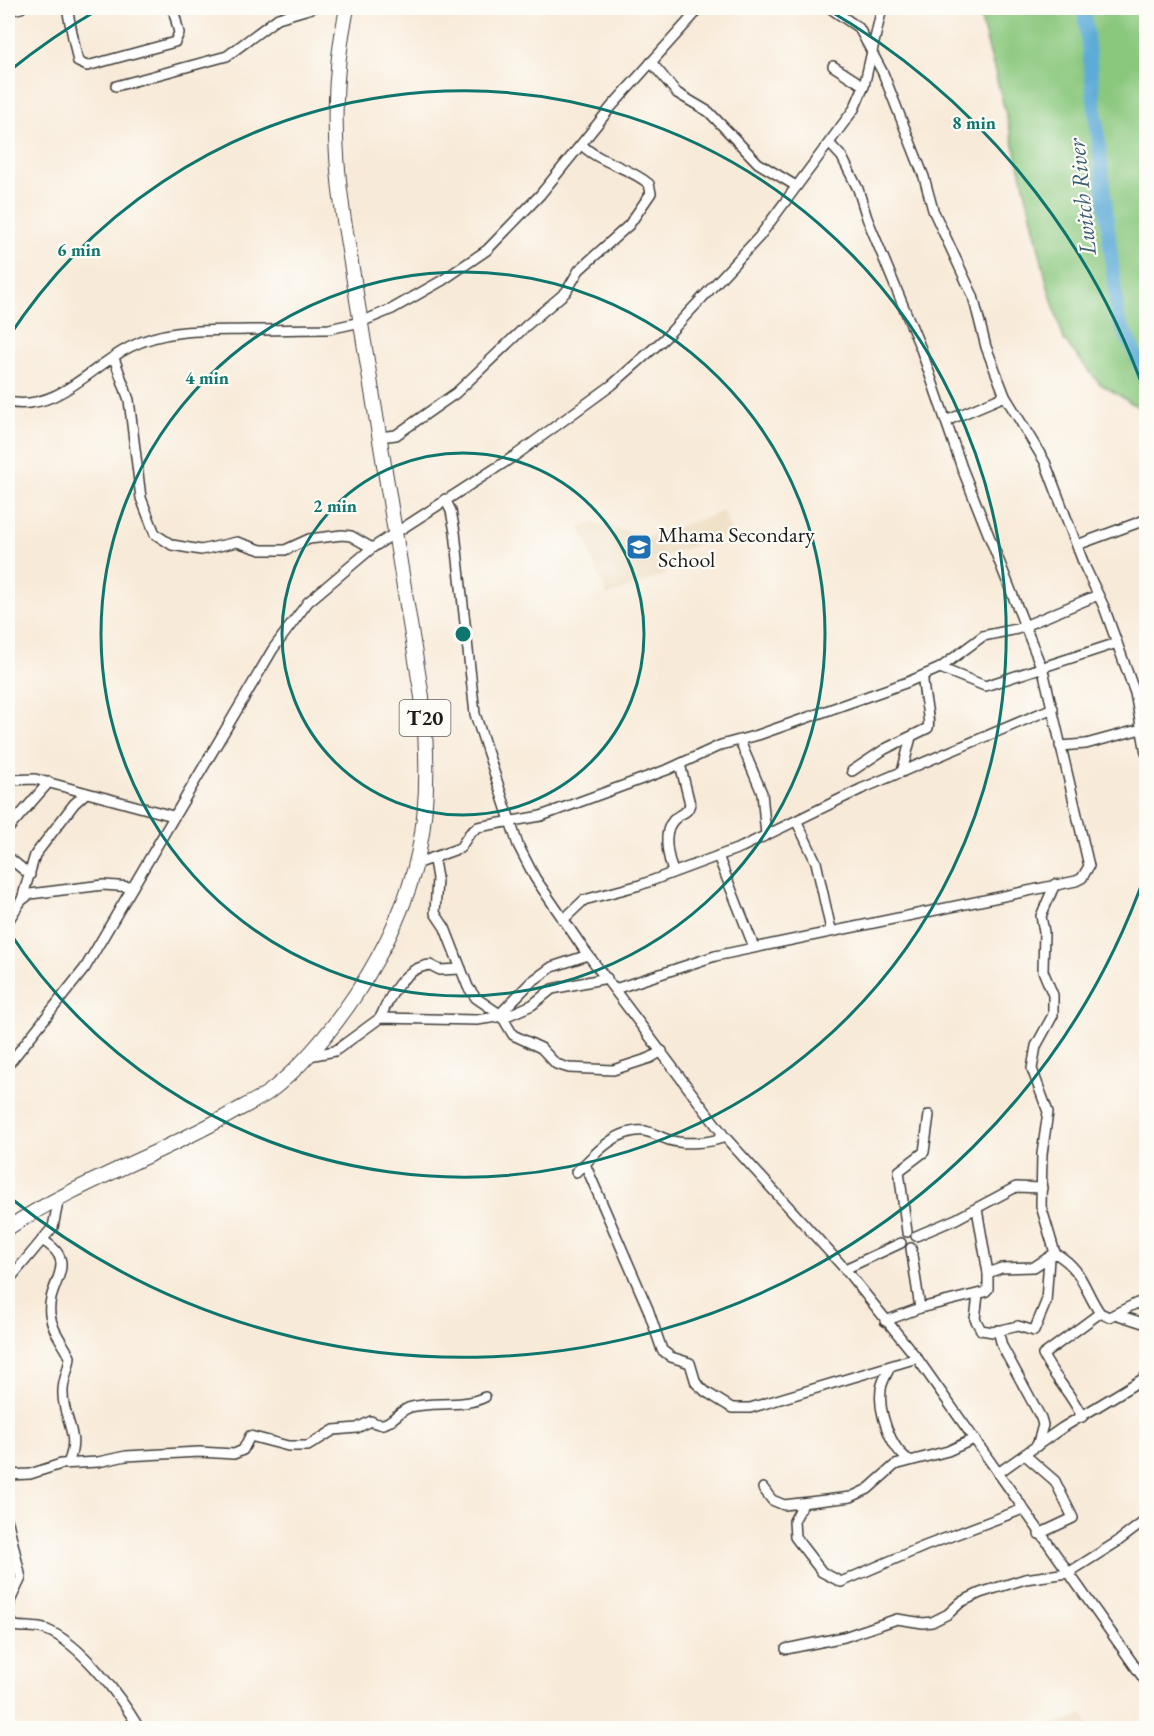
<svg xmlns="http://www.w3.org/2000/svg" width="1154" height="1736" font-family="'EB Garamond',serif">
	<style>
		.built { fill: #ebd8ba }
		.green { fill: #8ac87e; stroke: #53724d; stroke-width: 1.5 }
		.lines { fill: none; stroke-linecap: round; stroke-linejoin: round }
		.river { stroke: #5dabd7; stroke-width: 14 }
		.street-casing { stroke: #3d3b38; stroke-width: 12 }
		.primary-casing { stroke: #3d3b38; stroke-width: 16 }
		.street { stroke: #fff; stroke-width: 9 }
		.primary { stroke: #fff; stroke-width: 14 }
		.ring { fill: none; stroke: #0f766e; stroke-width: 3 }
		.labels { text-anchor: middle; stroke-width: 4.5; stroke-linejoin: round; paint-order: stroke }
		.shield { fill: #fdfcf7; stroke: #605f5e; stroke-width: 1.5 }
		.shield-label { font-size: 21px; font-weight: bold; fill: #1c1c1c }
		.poi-label { font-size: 22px; fill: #1c1c1c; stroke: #fdfcf7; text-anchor: start }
		.water-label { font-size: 24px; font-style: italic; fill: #395c70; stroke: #fdfcf7 }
		.centre { fill: #0f766e; stroke: #fdfcf7; stroke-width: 3 }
		.ring-label { font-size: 18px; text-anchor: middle; font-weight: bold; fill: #0f766e; stroke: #fdfcf7; stroke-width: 4.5; stroke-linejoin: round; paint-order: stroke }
	</style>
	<rect width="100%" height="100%" fill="#fdfcf7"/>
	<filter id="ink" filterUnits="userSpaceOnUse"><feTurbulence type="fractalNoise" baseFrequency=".0167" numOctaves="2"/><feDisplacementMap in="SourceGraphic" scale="12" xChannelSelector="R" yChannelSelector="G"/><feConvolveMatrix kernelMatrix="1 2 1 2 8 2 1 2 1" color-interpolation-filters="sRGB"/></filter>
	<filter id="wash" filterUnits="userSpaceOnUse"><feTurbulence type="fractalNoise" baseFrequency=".008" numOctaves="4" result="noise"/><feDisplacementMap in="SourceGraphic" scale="24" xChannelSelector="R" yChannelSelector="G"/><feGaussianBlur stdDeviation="1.35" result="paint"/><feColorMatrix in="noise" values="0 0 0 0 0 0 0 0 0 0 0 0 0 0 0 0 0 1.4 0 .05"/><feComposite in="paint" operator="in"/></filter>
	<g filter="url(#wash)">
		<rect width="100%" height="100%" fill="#f8ead8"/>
		<g class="built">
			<polygon points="724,511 731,533 662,557 667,574 607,596 580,527 593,523 650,537"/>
			<polygon points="1084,1714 1089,1728 1043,1728"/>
		</g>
		<polygon class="green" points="978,8 1146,8 1146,412 1099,383 1064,340 1048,287 1018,160"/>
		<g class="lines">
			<polyline class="river" points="1084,8 1118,318 1146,376"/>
		</g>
	</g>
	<g filter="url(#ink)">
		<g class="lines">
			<g class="street-casing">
				<g id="street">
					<polyline points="67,8 78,62 87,66 175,42 179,33 173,8"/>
					<polyline points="830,8 859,28 883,73 924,177 933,210 973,296 986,347 1005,396 1045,462 1085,567 1104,607 1135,693 1146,753"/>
					<polyline points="8,11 21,8"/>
					<polyline points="651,62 677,93 709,112 758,163 796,186"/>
					<polyline points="833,66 864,86"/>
					<polyline points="116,86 227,56 278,18 312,8"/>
					<polyline points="114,358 129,400 141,498 155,534 172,545 201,550 237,542 261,550 285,550 309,539 342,535 351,536 372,548"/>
					<path d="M 8,402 C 57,412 90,367 130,347 C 166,328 207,331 247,330 C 274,330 302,329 329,329 L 361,322 L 392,309 L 443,280 L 487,250 L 540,195 L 612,106 L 700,8"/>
					<polyline points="946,421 1005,396"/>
					<path d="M 379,437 L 396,435 L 456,393 L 527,325 L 566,292 L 579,270 L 629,225 L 651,193 L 649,184 C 629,167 600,163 582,145"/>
					<polyline points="445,499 451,511 455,532 475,714 518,845 535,878 583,948 725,1137 845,1269 917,1358 1146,1682"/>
					<polyline points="1077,545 1145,520"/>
					<polyline points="940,668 985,686 1117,643"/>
					<polyline points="740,741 762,793 766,835"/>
					<polyline points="1060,746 1086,744 1141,729"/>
					<path d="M 852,771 L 885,749 L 928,728 C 931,720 922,691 923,676"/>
					<polyline points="902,772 911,737"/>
					<polyline points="8,780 35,779 173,816"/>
					<polyline points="797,822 816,862 831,930"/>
					<polyline points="8,829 49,782"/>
					<polyline points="438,856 434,861 437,878 435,913 445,928 468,987 476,998 501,1015 513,1035 541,1048 556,1064 569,1068 613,1070 650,1058 662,1051"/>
					<polyline points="718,856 754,947"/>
					<polyline points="8,857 30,875"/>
					<polyline points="418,863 460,848 470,833 478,827 541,816 669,769 721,745 758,735 908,682 940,668 983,636 1017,629 1098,595"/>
					<path d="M 673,872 C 668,857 660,829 677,817 C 683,812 688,813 690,804 L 680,764"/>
					<polyline points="1055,884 1041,916 1044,932 1043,971 1053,995 1053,1015 1036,1046 1032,1069 1048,1112 1042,1154 1041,1206 1055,1253"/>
					<polyline points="22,899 35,855 74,804 86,793"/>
					<polyline points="563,920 584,900 640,885 742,847 861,789 1053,708"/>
					<polyline points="8,921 21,901 30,894 103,885 132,887"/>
					<polyline points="615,989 715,956 1076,881 1082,878 1089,866 1044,674 962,468 921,349 867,218 858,189 842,157 829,143"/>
					<path d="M 380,1018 C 390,996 403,968 430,965 L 440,970 L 461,969"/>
					<polyline points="502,1018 532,1005 552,989 607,978"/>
					<polyline points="309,1056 335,1051 380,1018 477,1020 497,1017 531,982 552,967 588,955"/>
					<polyline points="8,1065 85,968 273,649 308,602 372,548 516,455 612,385 664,339 759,237 854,109 864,86 882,8"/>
					<polyline points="585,1164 648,1309 662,1350 671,1357 690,1363 696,1383 706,1392 732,1408 750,1408 917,1358"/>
					<path d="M 576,1172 C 591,1159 605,1141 624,1134 C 645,1126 651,1134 669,1140 C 685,1145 710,1143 725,1137"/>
					<polyline points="977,1209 988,1273"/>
					<polyline points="907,1232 899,1171 924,1152 929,1115"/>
					<polyline points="916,1236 956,1219 1016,1187 1042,1188"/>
					<path d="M 42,1240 C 82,1263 46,1283 50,1314 C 52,1331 63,1342 70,1357 C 69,1370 62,1381 63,1394 C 63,1420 81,1434 68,1463"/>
					<polyline points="911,1248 920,1308"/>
					<polyline points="845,1269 901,1243"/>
					<polyline points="8,1281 53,1227 59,1198"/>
					<polyline points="978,1295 975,1319 981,1330 993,1332 1018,1326 1034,1331 1046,1302 1049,1258"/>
					<polyline points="1115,1314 1146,1324"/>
					<path d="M 885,1321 L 920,1308 L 985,1292 L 988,1289 L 988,1273 L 1001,1268 L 1034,1267 L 1055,1253 C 1084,1270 1083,1289 1100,1313 L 1109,1317 L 1137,1303 L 1146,1307"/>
					<polyline points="998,1330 1002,1346 1041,1418 1043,1425 1037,1446"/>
					<path d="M 890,1367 C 887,1374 882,1381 881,1389 C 878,1411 890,1448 909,1460"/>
					<path d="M 1082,1417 C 1072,1394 1054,1378 1043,1355 L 1100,1313"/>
					<polyline points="1025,1455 1055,1481 1073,1518 1039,1534"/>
					<polyline points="998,1473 1062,1428 1146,1377"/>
					<path d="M 8,1475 L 30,1474 L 61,1464 L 98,1462 L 126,1456 L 199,1452 L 234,1454 L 243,1450 L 250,1436 L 288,1446 L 308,1446 L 334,1430 L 357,1428 L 371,1421 C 389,1432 395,1411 411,1407 C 435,1401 462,1408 485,1397"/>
					<polyline points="763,1488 772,1500 784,1505 851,1497 868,1489 895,1465 948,1451 974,1439"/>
					<polyline points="803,1504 794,1521 795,1537 822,1572 841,1582 925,1546 1023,1509"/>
					<polyline points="8,1522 21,1578 10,1601 8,1614"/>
					<path d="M 8,1615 L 14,1626 C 25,1628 36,1626 47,1630 C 81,1644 120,1696 139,1728"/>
					<polyline points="786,1649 844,1637 897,1619 923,1623 932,1622 948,1614 961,1602 980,1593 1025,1579 1068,1573 1117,1542 1146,1520"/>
				</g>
			</g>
			<g class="primary-casing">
				<path id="primary" d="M 8,1228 C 76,1183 154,1157 225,1117 C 240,1108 256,1101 269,1092 C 304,1065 332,1030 356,994 C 422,893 435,815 422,697 L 343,214 C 333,143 332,78 347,8"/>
			</g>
			<use href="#street" class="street"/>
			<use href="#primary" class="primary"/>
		</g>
	</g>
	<g class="ring">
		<circle cx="463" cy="634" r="181"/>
		<circle cx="463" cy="634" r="362"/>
		<path d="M8 338A543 543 0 1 1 8 930"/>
		<path d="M1145 875A723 723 0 0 1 8 1196M8 72A723 723 0 0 1 101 8M825 8A723 723 0 0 1 1145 393"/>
	</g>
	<defs>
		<g id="school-square" transform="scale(1.35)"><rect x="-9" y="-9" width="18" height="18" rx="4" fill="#1f6fb2" stroke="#fdfcf7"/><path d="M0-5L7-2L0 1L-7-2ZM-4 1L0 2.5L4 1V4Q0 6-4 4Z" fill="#fff"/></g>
	</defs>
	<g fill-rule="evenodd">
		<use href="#school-square" x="639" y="547"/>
	</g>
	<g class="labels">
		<rect class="shield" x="399.5" y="700" width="51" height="36" rx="4.5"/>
		<g class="shield-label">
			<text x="425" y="725">T20</text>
		</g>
		<g class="poi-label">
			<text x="658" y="542">Mhama Secondary<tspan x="658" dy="25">School</tspan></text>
		</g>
		<g class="water-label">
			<text transform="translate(1082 197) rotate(-96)" y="8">Lwitch River</text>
		</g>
	</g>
	<circle cx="463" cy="634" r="9" class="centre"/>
	<g class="ring-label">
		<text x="974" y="129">8 min</text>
		<text x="79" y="256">6 min</text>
		<text x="207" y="384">4 min</text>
		<text x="335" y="512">2 min</text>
	</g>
	<rect width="1154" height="1736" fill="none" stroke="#fdfcf7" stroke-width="30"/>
</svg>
